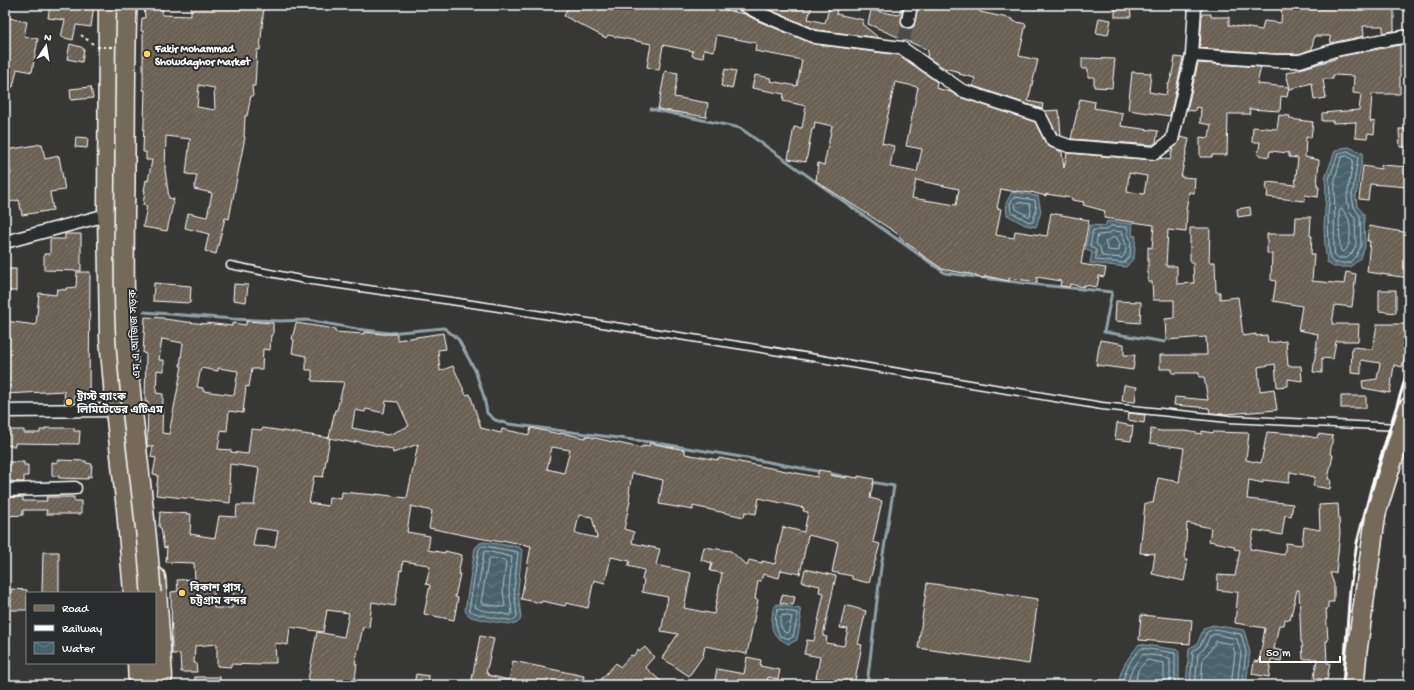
<svg xmlns="http://www.w3.org/2000/svg" width="1414" height="690" font-family="'Gochi Hand','Noto Sans Bengali',sans-serif">
	<style>
		.water { fill: url(#water-waves); stroke: #92a2a8 }
		.lines { fill: none; stroke-linecap: round; stroke-linejoin: round }
		.shore { stroke: #b7c1c5; stroke-width: 1 }
		.stream { stroke: #92a2a8; stroke-width: 3 }
		.building { fill: url(#building-hatch); stroke: #fff; fill-rule: evenodd }
		.minor-tunnel { stroke: #4b4b49; stroke-width: 12; stroke-dasharray: 12 6; stroke-linecap: butt }
		.service-casing { stroke: #fff; stroke-width: 9 }
		.minor-casing { stroke: #fff; stroke-width: 15 }
		.primary-casing { stroke: #fff; stroke-width: 21 }
		.trunk-casing { stroke: #fff; stroke-width: 22 }
		.path { stroke: #fff; stroke-width: 2; stroke-dasharray: 3 3; stroke-linecap: butt }
		.service { stroke: #2a2d2e; stroke-width: 6 }
		.minor { stroke: #2a2d2e; stroke-width: 12 }
		.primary { stroke: #746a5a; stroke-width: 18 }
		.trunk { stroke: #746a5a; stroke-width: 19 }
		.rail { stroke: #fff; stroke-width: 3 }
		.trunk-bridge-casing { stroke: #fff; stroke-width: 22; stroke-linecap: butt }
		.path-bridge { stroke: #fff; stroke-width: 2; stroke-dasharray: 3 3; stroke-linecap: butt }
		.trunk-bridge { stroke: #746a5a; stroke-width: 19 }
		.poi-dot { fill: #ffd166; stroke: #2a2d2e; stroke-width: 1.5 }
		.labels { text-anchor: middle; stroke-width: 4; stroke-linejoin: round; paint-order: stroke }
		.poi-label { font-size: 11px; font-weight: bold; fill: #fff; stroke: #2a2d2e; text-anchor: start }
		.street-label { font-size: 11px; fill: #fff; stroke: #2a2d2e }
	</style>
	<defs>
		<pattern id="water-waves" width="16" height="10" patternUnits="userSpaceOnUse"><rect width="16" height="10" fill="#4a646e"/><path d="M0 5q4-4 8 0t8 0" fill="none" stroke="#657b84"/></pattern>
		<pattern id="building-hatch" width="6" height="6" patternUnits="userSpaceOnUse"><rect width="6" height="6" fill="#6a6152"/><path d="M-1 1l2-2M0 6l6-6M5 7l2-2" fill="none" stroke="#80796c"/></pattern>
	</defs>
	<rect width="100%" height="100%" fill="#373735"/>
	<filter id="ink" filterUnits="userSpaceOnUse"><feTurbulence type="fractalNoise" baseFrequency=".025" numOctaves="2"/><feDisplacementMap in="SourceGraphic" scale="8" xChannelSelector="R" yChannelSelector="G"/><feConvolveMatrix kernelMatrix="1 2 1 2 8 2 1 2 1" color-interpolation-filters="sRGB"/></filter>
	<g filter="url(#ink)">
		<g class="water">
			<polygon points="1349,147 1363,153 1356,197 1357,206 1364,214 1365,247 1360,259 1350,267 1333,267 1327,262 1325,248 1324,226 1326,194 1325,178 1335,151 1342,148"/>
			<polygon points="1012,192 1038,196 1041,212 1036,227 1025,225 1007,215 1006,203"/>
			<polygon points="1107,221 1133,224 1132,235 1136,236 1134,258 1126,267 1090,263 1092,252 1085,250 1090,225 1105,226"/>
			<path d="M 484,542 L 519,547 L 522,550 L 518,590 L 521,618 C 520,621 518,623 515,624 C 509,625 477,619 471,617 C 468,615 466,614 465,610 L 475,548 L 480,543 Z"/>
			<path d="M 777,604 L 800,609 L 801,619 L 797,640 L 789,644 C 769,635 771,628 773,609 Z"/>
			<polygon points="1213,625 1244,630 1250,652 1246,685 1186,685 1189,648 1197,644 1204,628"/>
			<path d="M 1139,644 L 1179,650 L 1179,685 L 1120,685 C 1117,670 1131,655 1139,644 Z"/>
		</g>
		<g class="lines">
			<g class="shore">
				<polygon points="1348,151 1358,157 1352,197 1354,207 1360,216 1361,246 1356,256 1349,263 1335,263 1330,259 1329,248 1328,213 1330,194 1329,179 1338,154"/>
				<polygon points="1347,156 1353,160 1347,197 1349,210 1355,218 1356,245 1352,253 1347,258 1337,258 1335,256 1334,247 1335,179 1341,158"/>
				<polygon points="1014,197 1035,200 1036,211 1033,222 1027,221 1011,212 1010,204"/>
				<polygon points="1018,202 1030,204 1031,211 1030,216 1028,216 1016,209 1015,205"/>
				<path d="M 1342,209 C 1344,212 1348,217 1349,220 C 1351,229 1351,247 1344,252 L 1341,251 L 1340,247 L 1339,213 L 1340,210 Z"/>
				<polygon points="1111,226 1127,227 1128,229 1128,235 1131,240 1130,256 1124,263 1096,260 1096,250 1090,246 1093,230 1106,230"/>
				<path d="M 1113,231 L 1122,232 C 1124,241 1130,250 1122,258 L 1102,256 L 1100,248 L 1096,243 L 1098,235 L 1107,234 Z"/>
				<polygon points="1115,237 1117,238 1120,244 1119,250 1118,251 1108,250 1105,242"/>
				<path d="M 484,546 L 518,552 L 514,589 L 517,616 L 514,620 C 507,621 475,615 469,610 L 479,549 L 481,547 Z"/>
				<polygon points="486,551 512,557 509,589 512,613 510,615 481,610 475,607 484,552"/>
				<polygon points="490,558 504,560 506,562 503,589 505,606 503,607 483,604 481,603 488,562"/>
				<path d="M 778,609 L 785,610 L 797,613 L 797,619 L 793,637 L 789,639 L 780,636 C 776,627 773,618 778,609 Z"/>
				<polygon points="782,615 792,617 788,633 784,632 780,624"/>
				<path d="M 1123,685 C 1123,672 1132,656 1142,648 L 1175,653 L 1175,685"/>
				<path d="M 1128,685 C 1128,674 1136,660 1144,654 L 1170,658 L 1170,685"/>
				<polyline points="1135,685 1138,670 1147,660 1164,663 1164,685"/>
				<polyline points="1190,685 1193,651 1200,646 1207,632 1214,629 1241,634 1246,652 1242,685"/>
				<polyline points="1195,685 1198,654 1204,649 1210,636 1214,634 1237,639 1241,653 1237,685"/>
				<polyline points="1201,685 1203,658 1209,652 1216,641 1232,644 1235,653 1231,685"/>
			</g>
			<g class="stream">
				<polyline points="651,109 740,128 945,273 1030,284 1112,292 1104,332 1165,342"/>
				<polyline points="144,312 233,319 280,321 307,320 357,329 389,333 444,328 458,339 475,370 484,397 487,413 495,420 509,424 657,443 747,458 822,472"/>
				<polyline points="828,473 850,478"/>
				<polyline points="867,685 881,567 894,486 871,482"/>
			</g>
		</g>
		<g class="building">
			<polygon points="50,5 94,5 91,27 76,25 73,40 61,37 65,20 48,18"/>
			<path d="M 144,5 L 163,5 L 162,15 L 191,16 L 191,5 L 264,5 L 260,50 L 257,50 L 255,86 L 252,86 L 253,96 L 251,96 L 247,116 L 245,116 L 244,137 L 245,137 L 229,219 L 225,218 L 216,254 L 205,251 L 209,234 L 185,228 L 188,213 L 207,217 L 212,193 L 194,189 L 197,175 L 186,174 L 190,139 L 166,136 L 165,170 L 169,198 L 174,199 L 167,231 L 143,227 L 147,206 L 143,205 L 145,191 L 144,191 L 146,180 L 148,181 L 152,160 L 146,160 L 146,152 L 143,152 L 145,90 L 143,90 L 143,31 L 141,31 L 142,18 L 145,18 ZM 199,85 L 214,88 L 215,110 L 197,107 Z"/>
			<path d="M 569,5 L 702,5 L 745,14 L 758,21 L 814,44 L 899,55 L 937,82 L 936,88 L 951,92 L 959,97 L 1035,122 L 1046,144 L 1050,147 L 1062,152 L 1064,168 L 1067,153 L 1154,160 L 1160,158 L 1170,160 L 1173,148 L 1179,142 L 1180,137 L 1189,139 L 1181,177 L 1195,178 L 1194,193 L 1189,192 L 1186,210 L 1187,210 L 1186,232 L 1168,230 L 1166,266 L 1177,266 L 1177,284 L 1194,283 L 1193,263 L 1190,263 L 1190,228 L 1210,228 L 1209,262 L 1215,262 L 1216,292 L 1220,292 L 1220,299 L 1238,297 L 1243,336 L 1256,334 L 1256,336 L 1267,335 L 1268,343 L 1286,341 L 1288,366 L 1301,366 L 1302,381 L 1288,379 L 1288,386 L 1277,387 L 1275,364 L 1258,367 L 1260,391 L 1274,389 L 1277,410 L 1226,414 L 1210,413 L 1209,408 L 1174,405 L 1175,397 L 1208,400 L 1204,377 L 1199,377 L 1199,373 L 1172,373 L 1172,369 L 1160,369 L 1160,355 L 1207,355 L 1206,337 L 1166,340 L 1165,319 L 1174,318 L 1174,300 L 1153,300 L 1152,282 L 1148,282 L 1148,247 L 1152,248 L 1154,225 L 1104,218 L 1105,211 L 1083,205 L 1084,202 L 1072,200 L 1072,198 L 1046,194 L 1046,196 L 1031,192 L 1031,193 L 1016,191 L 1016,192 L 1001,189 L 997,208 L 1001,209 L 996,235 L 1014,238 L 1015,231 L 1047,236 L 1051,213 L 1089,220 L 1081,264 L 1106,268 L 1104,277 L 1099,276 L 1097,287 L 1084,285 L 1084,287 L 1070,284 L 1069,287 L 1060,286 L 1061,281 L 1037,277 L 1037,282 L 1009,278 L 1009,281 L 985,276 L 985,278 L 976,277 L 976,275 L 941,269 L 941,268 L 919,253 L 920,252 L 906,243 L 895,232 L 816,181 L 818,163 L 824,165 L 832,126 L 815,122 L 814,129 L 812,129 L 806,162 L 788,159 L 794,127 L 802,128 L 806,106 L 783,101 L 784,94 L 752,88 L 755,75 L 771,78 L 770,81 L 797,86 L 802,60 L 755,51 L 756,43 L 717,35 L 714,51 L 704,49 L 703,58 L 692,56 L 693,51 L 663,45 L 659,70 L 647,67 L 651,44 L 608,35 L 606,38 L 564,16 ZM 895,82 L 918,87 L 906,146 L 922,149 L 917,172 L 890,167 L 894,146 L 882,143 ZM 1129,173 L 1147,176 L 1144,194 L 1127,192 ZM 916,180 L 959,189 L 956,205 L 912,198 Z"/>
			<polygon points="769,5 778,5 786,8 787,5 812,5 808,19 825,23 830,5 838,5 836,14 864,20 862,24 879,38 817,30 768,9"/>
			<polygon points="902,5 903,5 901,23 903,27 907,28 911,28 914,26 918,5 981,5 980,12 1013,19 1013,21 1026,24 1019,56 1038,60 1028,101 1043,104 1042,109 973,86 975,78 959,74 960,72 944,68 927,57 928,50 868,24 871,10 899,15"/>
			<polygon points="1115,5 1130,5 1131,17 1115,17"/>
			<polygon points="1282,5 1333,7 1333,5 1394,5 1394,31 1383,33 1383,26 1363,26 1364,36 1331,43 1330,36 1314,36 1312,49 1299,54 1277,54 1200,48 1202,14 1211,14 1211,17 1229,17 1229,25 1262,30 1264,21 1281,23"/>
			<polygon points="5,17 27,22 24,36 38,39 32,72 17,69 13,87 5,85"/>
			<polygon points="1099,18 1111,20 1108,35 1096,33"/>
			<polygon points="70,44 81,47 84,49 82,62 67,59"/>
			<polygon points="1400,45 1400,94 1372,94 1370,121 1375,122 1374,134 1368,133 1367,138 1355,137 1356,122 1333,123 1333,121 1322,121 1322,113 1359,110 1361,94 1353,93 1354,76 1333,75 1333,79 1323,79 1326,98 1314,100 1312,83 1290,89 1286,73 1335,59 1335,58 1337,57"/>
			<polygon points="1175,57 1183,58 1170,116 1128,110 1132,72 1151,73 1149,92 1166,95 1168,84 1169,84 1172,74"/>
			<polygon points="1082,58 1115,59 1112,88 1094,87 1094,77 1088,77 1088,69 1082,69"/>
			<polygon points="1198,63 1261,67 1257,84 1289,87 1287,97 1281,96 1280,111 1249,109 1250,114 1228,114 1227,155 1212,155 1212,157 1200,157 1200,137 1209,138 1211,125 1200,123 1201,108 1196,107 1195,111 1187,110"/>
			<polygon points="725,69 736,71 732,89 721,86"/>
			<polygon points="665,71 678,73 674,97 708,103 706,117 658,109"/>
			<polygon points="91,87 93,98 71,100 70,89"/>
			<polygon points="1080,99 1095,102 1094,108 1123,113 1121,126 1158,131 1156,143 1153,145 1071,139"/>
			<polygon points="1059,110 1061,135 1057,134 1045,111"/>
			<polygon points="1279,115 1290,116 1290,119 1313,122 1311,138 1306,137 1305,157 1319,160 1317,187 1319,187 1318,197 1305,195 1304,201 1267,197 1268,190 1266,190 1267,182 1295,185 1298,158 1289,157 1289,153 1270,151 1269,157 1258,155 1260,142 1252,142 1253,127 1277,129"/>
			<polygon points="1399,129 1409,129 1409,147 1400,147"/>
			<polygon points="76,137 88,138 87,148 75,147"/>
			<polygon points="42,144 45,159 59,156 65,190 50,192 53,210 22,215 19,200 5,203 5,175 11,174 6,150"/>
			<polygon points="1381,165 1409,167 1408,187 1370,184 1368,200 1359,199 1363,166 1381,169"/>
			<polygon points="1250,207 1251,215 1238,217 1237,209"/>
			<polygon points="1296,217 1311,217 1310,236 1312,236 1311,254 1314,254 1312,281 1344,284 1346,272 1356,274 1352,307 1335,305 1332,324 1359,324 1358,341 1336,341 1333,359 1322,358 1322,373 1313,372 1318,334 1298,330 1302,306 1273,301 1276,281 1271,280 1272,254 1267,253 1267,234 1295,234"/>
			<polygon points="1369,226 1409,233 1409,278 1367,272 1370,241 1367,241"/>
			<polygon points="65,234 81,234 81,271 44,270 44,254 50,254 50,239 65,239"/>
			<rect x="5" y="269" width="11" height="22"/>
			<polygon points="77,272 90,272 89,395 74,395 74,403 65,403 64,391 5,394 5,321 36,325 39,293 56,295 57,289 66,290 66,288 76,287"/>
			<polygon points="154,283 191,286 190,303 153,301"/>
			<polygon points="234,284 248,285 246,302 233,300"/>
			<polygon points="1379,290 1396,290 1396,313 1379,311"/>
			<polygon points="1116,301 1141,302 1140,323 1115,321"/>
			<path d="M 145,317 L 164,318 L 164,319 L 187,322 L 206,324 L 206,323 L 232,326 L 232,323 L 246,325 L 246,321 L 273,323 L 273,335 L 271,335 L 270,350 L 263,349 L 262,369 L 252,369 L 249,387 L 246,386 L 243,413 L 229,411 L 227,431 L 221,430 L 218,449 L 231,450 L 231,452 L 248,454 L 251,429 L 262,430 L 263,428 L 330,438 L 323,477 L 314,476 L 309,503 L 328,506 L 329,497 L 341,499 L 342,492 L 376,495 L 376,494 L 407,498 L 418,444 L 393,453 L 392,449 L 355,441 L 355,443 L 329,438 L 335,410 L 337,410 L 344,382 L 312,381 L 312,370 L 306,370 L 306,356 L 292,353 L 294,340 L 292,339 L 296,323 L 335,329 L 335,332 L 364,334 L 364,332 L 382,334 L 397,334 L 397,340 L 443,333 L 446,349 L 438,350 L 440,371 L 453,366 L 466,395 L 470,394 L 481,428 L 501,433 L 502,429 L 529,435 L 531,428 L 560,434 L 560,433 L 567,434 L 586,438 L 586,436 L 641,448 L 642,446 L 645,447 L 645,445 L 649,446 L 650,443 L 685,450 L 685,454 L 718,460 L 719,458 L 817,477 L 819,470 L 831,472 L 830,475 L 846,478 L 846,476 L 858,478 L 858,476 L 874,479 L 870,498 L 882,501 L 873,542 L 880,544 L 869,583 L 852,579 L 852,576 L 832,572 L 838,542 L 808,535 L 800,574 L 781,570 L 779,578 L 763,574 L 761,581 L 758,581 L 755,599 L 758,600 L 747,654 L 705,646 L 703,656 L 689,676 L 662,658 L 678,634 L 661,631 L 668,597 L 642,592 L 644,580 L 642,580 L 644,570 L 628,566 L 630,561 L 611,557 L 605,583 L 594,580 L 588,608 L 566,603 L 565,606 L 542,601 L 541,603 L 521,599 L 531,546 L 502,540 L 502,542 L 473,537 L 429,528 L 432,511 L 411,506 L 407,532 L 430,536 L 428,550 L 445,553 L 445,551 L 462,555 L 458,574 L 460,574 L 455,597 L 458,598 L 454,620 L 424,614 L 430,585 L 426,584 L 430,567 L 428,566 L 428,565 L 403,561 L 402,571 L 400,570 L 395,606 L 372,602 L 369,628 L 363,627 L 355,664 L 357,664 L 354,685 L 307,685 L 317,632 L 344,637 L 349,613 L 327,610 L 323,632 L 290,627 L 288,645 L 275,643 L 276,663 L 260,663 L 260,665 L 231,664 L 231,667 L 217,666 L 217,644 L 195,646 L 194,663 L 196,663 L 197,672 L 181,672 L 180,654 L 172,654 L 171,592 L 178,591 L 177,580 L 195,579 L 194,563 L 166,562 L 167,547 L 164,548 L 161,528 L 159,527 L 160,512 L 191,514 L 190,534 L 215,538 L 219,516 L 236,517 L 237,505 L 254,505 L 259,468 L 230,464 L 229,484 L 231,484 L 230,503 L 156,495 L 158,475 L 153,474 L 156,458 L 151,457 L 153,446 L 147,446 L 147,445 L 148,402 L 145,402 L 146,354 L 143,353 ZM 162,339 L 183,343 L 180,366 L 182,366 L 169,434 L 162,433 L 163,394 L 156,393 L 157,370 L 164,371 L 164,360 L 159,360 ZM 201,368 L 218,371 L 218,368 L 238,371 L 234,395 L 203,391 L 203,388 L 197,387 ZM 386,401 L 398,402 L 409,426 L 388,435 L 352,428 L 355,410 L 365,412 L 366,409 L 384,413 ZM 552,447 L 570,450 L 564,473 L 547,469 ZM 632,473 L 663,480 L 659,504 L 693,510 L 693,506 L 744,517 L 745,512 L 756,514 L 759,498 L 804,508 L 803,511 L 808,512 L 804,532 L 783,527 L 775,564 L 762,561 L 762,563 L 749,560 L 747,566 L 731,551 L 704,547 L 701,560 L 712,563 L 710,571 L 722,573 L 714,614 L 684,608 L 691,573 L 656,565 L 660,549 L 632,543 L 634,532 L 624,529 L 630,501 L 629,500 L 630,493 L 629,493 ZM 579,515 L 592,517 L 597,538 L 575,533 ZM 256,528 L 278,531 L 275,547 L 253,546 ZM 214,583 L 234,585 L 232,608 L 214,608 Z"/>
			<polygon points="1377,324 1409,324 1409,344 1402,367 1394,365 1390,393 1363,388 1362,381 1377,379 1380,363 1361,360 1361,374 1351,373 1352,347 1373,349"/>
			<polygon points="1100,340 1124,344 1124,355 1135,355 1133,370 1096,365"/>
			<polygon points="1124,385 1137,387 1135,402 1122,401"/>
			<rect x="1341" y="396" width="25" height="12"/>
			<polygon points="1129,413 1145,415 1144,423 1128,420"/>
			<polygon points="1117,423 1133,426 1131,441 1115,439"/>
			<polygon points="45,428 74,428 74,431 80,431 79,444 15,443 15,446 5,445 5,430 24,430 24,433 40,433 40,430 45,430"/>
			<polygon points="1151,429 1161,431 1186,431 1202,434 1202,431 1213,433 1213,432 1249,433 1246,460 1261,463 1267,432 1295,434 1317,438 1318,434 1333,436 1330,454 1333,455 1328,479 1331,480 1330,489 1313,486 1315,477 1290,472 1289,483 1263,480 1263,483 1249,480 1247,499 1293,504 1291,516 1285,515 1282,535 1254,530 1250,549 1284,555 1286,543 1301,545 1302,544 1304,527 1320,530 1319,505 1338,504 1340,533 1336,573 1330,573 1334,584 1334,602 1328,602 1328,609 1326,609 1328,641 1326,641 1327,663 1330,663 1327,680 1314,678 1317,659 1303,659 1302,642 1301,642 1299,590 1297,590 1290,620 1285,619 1284,625 1279,625 1274,649 1283,651 1281,661 1271,659 1269,677 1252,674 1254,661 1259,662 1265,628 1235,623 1238,592 1217,590 1218,575 1235,576 1240,550 1234,549 1234,546 1209,541 1211,528 1187,523 1185,560 1188,560 1184,581 1152,574 1155,554 1140,553 1145,503 1153,503 1158,478 1179,482 1184,448 1150,443"/>
			<polygon points="57,460 86,461 86,463 92,464 91,477 88,476 88,479 59,478 59,476 52,476 52,462 57,463"/>
			<polygon points="5,462 24,462 24,465 28,465 28,476 24,476 24,482 5,481"/>
			<polygon points="23,497 23,501 47,501 46,497 74,497 74,501 81,501 81,514 46,514 47,510 23,510 23,515 5,516 5,498"/>
			<polygon points="43,552 59,552 59,593 42,593"/>
			<polygon points="805,569 836,576 823,636 827,637 826,643 844,646 848,629 840,628 845,605 866,611 858,644 862,645 854,685 816,678 820,657 804,654 807,640 814,641 824,593 819,592 820,586 802,582"/>
			<polygon points="927,583 1038,599 1029,664 918,648"/>
			<polygon points="11,589 27,590 27,610 11,610"/>
			<polygon points="782,595 795,597 793,605 780,603"/>
			<polygon points="1141,615 1192,620 1190,644 1139,640"/>
			<polygon points="480,636 494,639 486,673 488,673 488,675 509,680 513,661 584,676 582,685 471,685"/>
			<polygon points="645,647 654,657 645,667 665,685 596,685 616,663 620,667 631,655 633,656 638,650 639,652"/>
			<polygon points="747,657 761,660 760,666 780,670 778,679 768,677 767,685 714,685 717,669 744,674"/>
			<polygon points="416,674 429,676 428,685 414,685"/>
			<rect x="195" y="677" width="25" height="8"/>
		</g>
		<g class="lines">
			<polyline class="minor-tunnel" points="904,40 908,21"/>
			<g class="service-casing">
				<polyline id="service" points="230,265 305,280 479,305 744,346 1102,406 1229,419 1400,427"/>
			</g>
			<g class="minor-casing">
				<g id="minor">
					<polyline points="744,5 761,14 815,37 902,48 961,90 1040,116 1052,140 1069,146 1155,153 1172,140 1192,55 1195,6 1193,5"/>
					<polyline points="908,21 911,5"/>
					<polyline points="1192,55 1277,61 1300,61 1335,50 1384,40 1409,36"/>
					<polyline points="5,242 114,213"/>
					<polyline points="5,411 115,410"/>
					<polyline points="5,490 75,488"/>
				</g>
			</g>
			<g class="primary-casing">
				<g id="primary">
					<polyline points="108,5 107,214 109,338 115,410 126,509 133,593"/>
					<polyline points="156,577 163,677"/>
					<polyline points="137,663 138,685"/>
				</g>
			</g>
			<g class="trunk-casing">
				<g id="trunk">
					<polyline points="155,659 156,685"/>
					<polyline points="1354,685 1357,651 1376,513 1409,407"/>
				</g>
			</g>
			<polyline class="path" points="81,35 93,44"/>
			<use href="#service" class="service"/>
			<use href="#minor" class="minor"/>
			<use href="#primary" class="primary"/>
			<use href="#trunk" class="trunk"/>
			<polyline class="rail" points="1343,685 1350,589 1357,543 1372,485 1409,367"/>
			<g class="trunk-bridge-casing">
				<path id="trunk-bridge" d="M 127,5 C 125,64 125,124 125,183 C 124,235 123,286 126,337 C 131,423 146,508 151,593"/>
			</g>
			<polyline class="path-bridge" points="97,47 112,47"/>
			<use href="#trunk-bridge" class="trunk-bridge"/>
		</g>
	</g>
	<g class="poi-dot">
		<circle cx="147" cy="54" r="4"/>
		<circle cx="69" cy="402" r="4"/>
		<circle cx="182" cy="593" r="4"/>
	</g>
	<g class="labels">
		<g class="poi-label">
			<text x="155" y="52">Fakir Mohammad<tspan x="155" dy="13">Showdaghor Market</tspan></text>
			<text x="77" y="400">ট্রাস্ট ব্যাংক<tspan x="77" dy="13">লিমিটেডের এটিএম</tspan></text>
			<text x="190" y="591">বিকাশ প্লাস,<tspan x="190" dy="13">চট্টগ্রাম বন্দর</tspan></text>
		</g>
		<g class="street-label">
			<text transform="translate(134 334) rotate(-93)" y="4">এম এ আজিজ সড়ক</text>
		</g>
	</g>
	<rect width="1414" height="690" fill="none" stroke="#2a2d2e" stroke-width="20"/>
	<rect x="10" y="10" width="1394" height="670" fill="none" stroke="#fff" stroke-width="1.5" filter="url(#ink)"/>
	<rect x="26" y="592" width="130" height="72" fill="#2a2d2e" stroke="#7f8182"/>
	<rect x="34" y="605" width="20" height="6" fill="#746a5a" stroke="#7f8182"/>
	<text x="62" y="612" font-size="12" fill="#ffffff">Road</text>
	<rect x="34" y="625" width="20" height="6" fill="#ffffff" stroke="#7f8182"/>
	<text x="62" y="632" font-size="12" fill="#ffffff">Railway</text>
	<rect x="34" y="642" width="20" height="12" fill="url(#water-waves)" stroke="#7f8182"/>
	<text x="62" y="652" font-size="12" fill="#ffffff">Water</text>
	<g transform="translate(46 46) rotate(12)" stroke="#2a2d2e" stroke-width="3" paint-order="stroke">
	<path d="M0-3L7 15L0 10L-7 15Z" fill="#ffffff"/>
	<text y="-6" font-size="11" font-weight="bold" text-anchor="middle" fill="#ffffff">N</text>
	</g>
	<path d="M1260 656v6h80v-6" fill="none" stroke="#ffffff" stroke-width="2"/>
	<text x="1266" y="656" font-size="12" fill="#ffffff" stroke="#2a2d2e" stroke-width="3" paint-order="stroke">50 m</text>
</svg>
